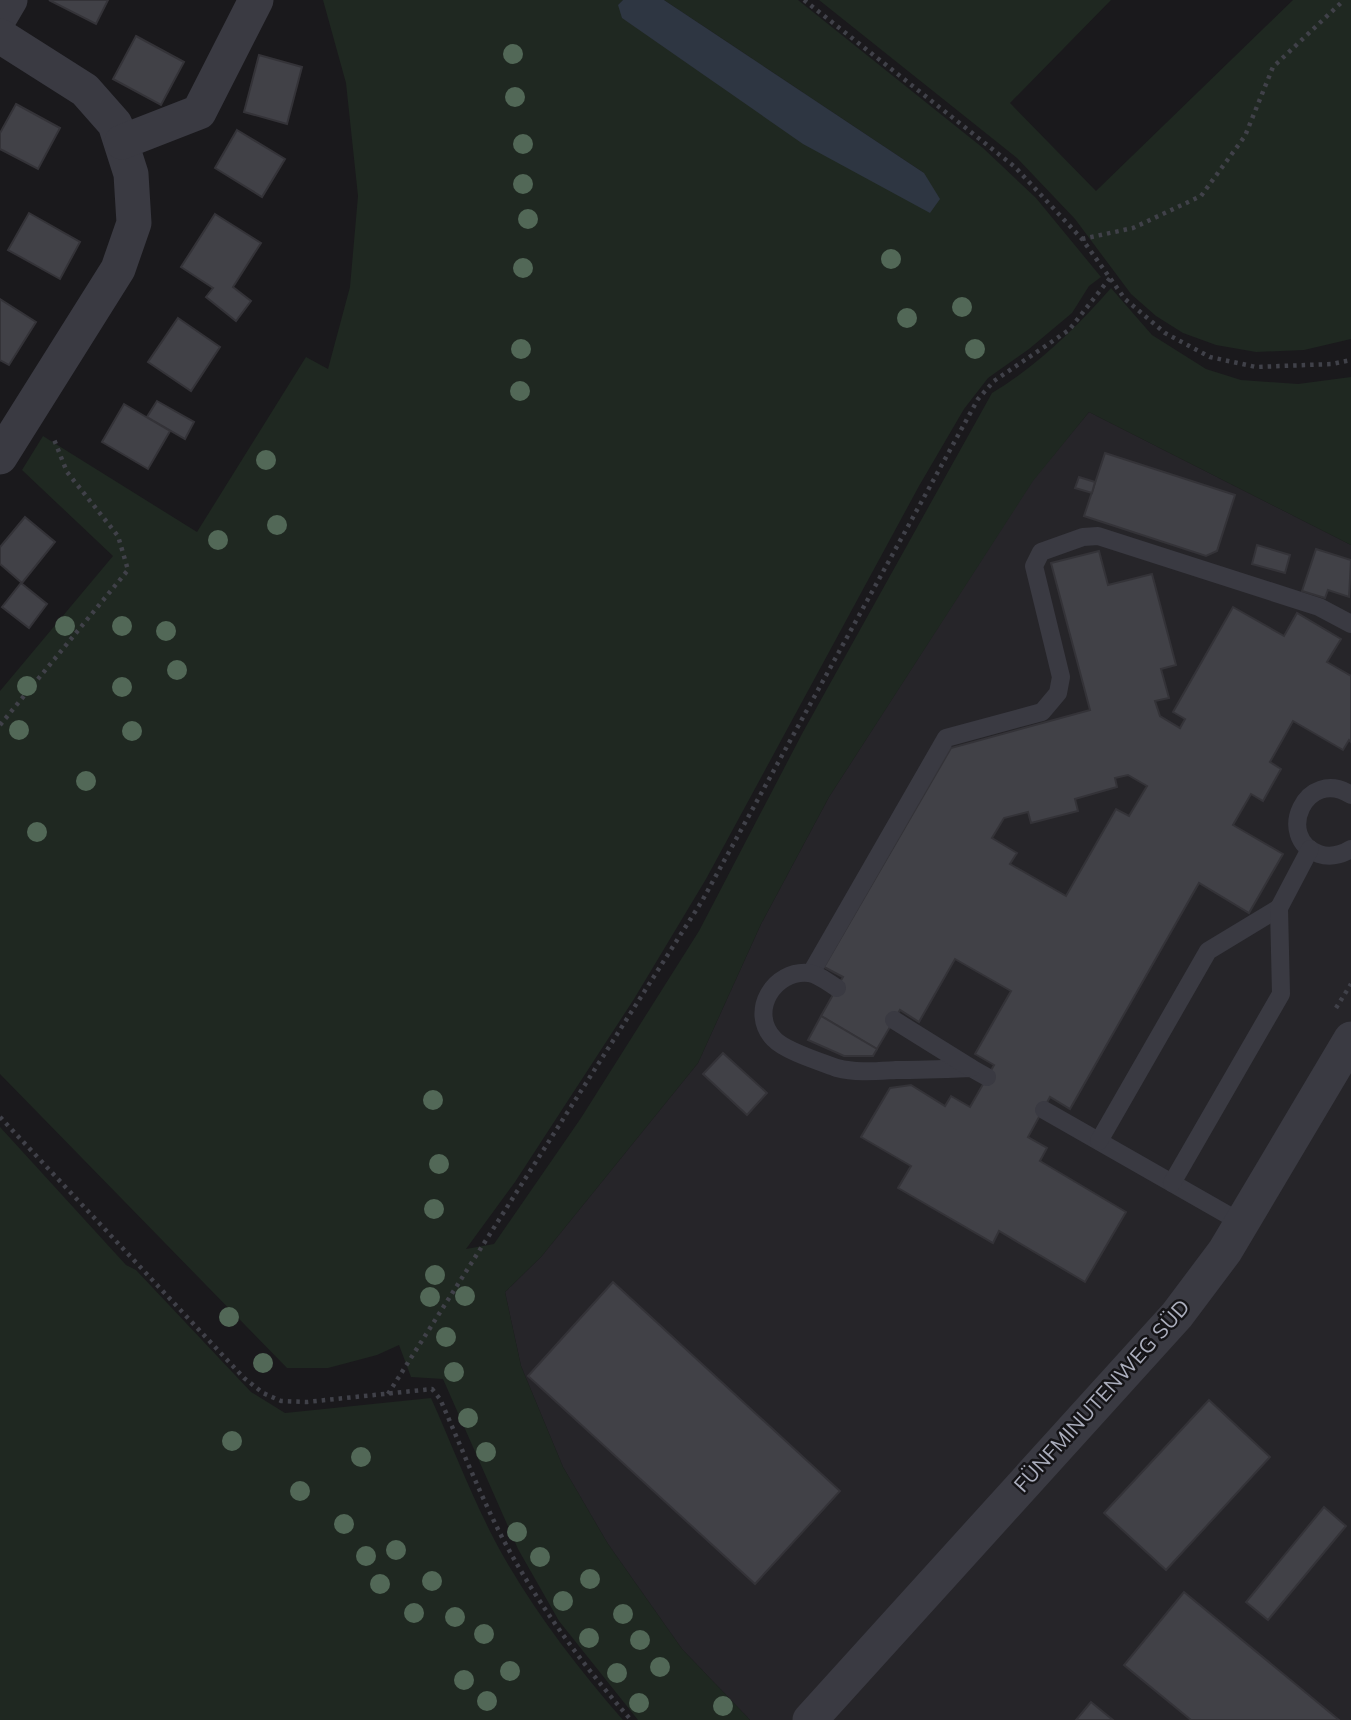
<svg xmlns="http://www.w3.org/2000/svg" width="1351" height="1720" font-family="Mulish,sans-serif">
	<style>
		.built { fill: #262529 }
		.green { fill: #1f2821 }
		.water { fill: #2e3642 }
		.building { fill: #414147; stroke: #343338; stroke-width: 2; fill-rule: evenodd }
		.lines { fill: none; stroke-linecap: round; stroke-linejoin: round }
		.path { stroke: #404149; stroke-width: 4.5; stroke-dasharray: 3.5 5; stroke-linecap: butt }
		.service { stroke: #3a3a42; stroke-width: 18 }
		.minor { stroke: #3a3a42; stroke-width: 35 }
		.tree { fill: #526857 }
		.labels { text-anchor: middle; stroke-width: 5; stroke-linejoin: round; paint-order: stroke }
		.street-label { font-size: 21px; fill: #abaebd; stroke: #151417 }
	</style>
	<rect width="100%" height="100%" fill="#1a191c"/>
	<polygon class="built" points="1089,412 1351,545 1351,1720 750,1720 682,1649 608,1544 563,1467 521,1366 505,1292 541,1257 698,1063 761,924 829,797 1033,480"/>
	<g class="green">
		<path d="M 323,0 L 623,0 L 618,5 L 924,173 L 664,0 L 798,0 L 983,148 L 1036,198 L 1101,277 L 1089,286 L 1072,313 L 1029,349 L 988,378 L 964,409 L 919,486 L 706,879 L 634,999 L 515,1182 L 466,1249 L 494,1244 L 581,1118 L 699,931 L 803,732 L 992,393 C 1037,366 1076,328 1111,288 L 1152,335 L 1206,369 L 1241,380 L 1298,384 L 1351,377 L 1351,545 L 1089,412 L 1033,481 L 829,797 L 761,924 L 698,1063 L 541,1257 L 505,1292 L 521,1366 L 563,1467 L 608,1544 L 682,1649 L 750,1720 L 638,1720 L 559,1621 L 518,1549 L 443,1379 L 411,1377 L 399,1345 L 377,1355 L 328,1368 L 287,1368 L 0,1074 L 0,691 L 113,556 L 22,470 L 43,436 L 197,532 L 306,357 L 328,369 L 350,287 L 358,196 L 346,83 Z"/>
		<polygon points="819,0 1111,0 1010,103 1096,191 1293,0 1351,0 1351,339 1304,350 1256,352 1216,345 1183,333 1156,316 1131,294 1075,219 1017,158"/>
		<path d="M 0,1127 L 126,1265 L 136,1270 L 251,1392 L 285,1413 L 431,1398 C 452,1445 471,1495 495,1541 C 529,1605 575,1665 623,1720 L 0,1720 Z"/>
	</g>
	<polygon class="water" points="623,0 664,0 924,173 940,199 930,213 803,144 622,18 618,5"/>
	<g class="building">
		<polygon points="49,0 108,0 96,24"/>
		<polygon points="136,36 184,62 161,105 113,79"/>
		<polygon points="259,55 302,67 287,124 244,112"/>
		<polygon points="16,104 60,128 38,169 0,149 0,133"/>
		<polygon points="237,130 285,159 262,197 215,168"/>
		<polygon points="29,213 80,242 60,279 8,250"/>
		<polygon points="215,214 261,243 233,287 251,301 236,321 206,297 213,288 181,267"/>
		<polygon points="0,299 36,322 9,365 0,360"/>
		<polygon points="178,318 220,347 191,391 148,362"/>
		<polygon points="157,401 194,422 185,439 147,417"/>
		<polygon points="124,404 170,431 148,469 102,442"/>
		<polygon points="1105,453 1235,495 1217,551 1206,556 1084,516"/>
		<polygon points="1079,477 1095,482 1092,493 1075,488"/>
		<polygon points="25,517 55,542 22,583 0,564 0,547"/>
		<polygon points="1257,545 1290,555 1285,573 1252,564"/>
		<polygon points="1316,549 1351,560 1349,597 1328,590 1325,598 1302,591"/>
		<path d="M 1099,551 L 1108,585 L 1152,574 L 1176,665 L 1161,669 L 1169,698 L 1155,701 L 1160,716 L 1180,728 L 1185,719 L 1173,712 L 1233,607 L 1284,636 L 1297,613 L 1341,639 L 1327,662 L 1351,676 L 1351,742 L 1349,740 L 1343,750 L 1293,721 L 1270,762 L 1281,769 L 1263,801 L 1251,794 L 1233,825 L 1283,854 L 1249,913 L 1199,883 L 1070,1109 L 1050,1097 L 1028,1137 L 1047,1148 L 1040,1161 L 1126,1212 L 1085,1282 L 999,1231 L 993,1243 L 898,1188 L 911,1166 L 861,1137 L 890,1088 L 911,1085 L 945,1106 L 951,1096 L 970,1107 L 994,1065 L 975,1054 L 1011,991 L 955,959 L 919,1022 L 900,1010 L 877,1049 L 821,1016 L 843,977 L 824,967 L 951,748 L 1090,710 L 1051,563 ZM 1128,775 L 1147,786 L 1129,816 L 1116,809 L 1066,896 L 1010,864 L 1017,853 L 992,838 L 1004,818 L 1028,812 L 1031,823 L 1078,811 L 1075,799 L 1117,787 L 1115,778 Z"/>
		<polygon points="21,583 47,604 29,628 2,607"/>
		<polygon points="821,1016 877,1049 873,1056 844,1056 808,1040"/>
		<polygon points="723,1053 767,1093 747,1115 703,1074"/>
		<polygon points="613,1282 840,1491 755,1584 528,1376"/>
		<polygon points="1209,1400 1270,1457 1166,1570 1104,1513"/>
		<polygon points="1324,1507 1346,1526 1268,1620 1246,1602"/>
		<polygon points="1184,1592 1339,1720 1191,1720 1124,1665"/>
		<polygon points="1091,1702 1113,1720 1076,1720"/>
	</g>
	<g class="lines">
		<g class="path">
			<polyline points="804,0 1015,167 1082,239 1125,299 1165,333 1210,357 1256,367 1332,364 1351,360"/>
			<polyline points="1082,239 1133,228 1201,196 1245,136 1273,67 1344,0"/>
			<polyline points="0,725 128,570 118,536 67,472 53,437"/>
			<polyline points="1336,1008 1351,984"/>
			<path d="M 0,1117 L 244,1378 L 263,1393 L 281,1401 L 307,1402 L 432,1389 L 440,1399 C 461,1446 480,1495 504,1541 C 539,1606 582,1664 631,1720"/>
			<polyline points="388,1394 702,901 978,399 994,381 1069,330 1110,278"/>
		</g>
		<g class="service">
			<path d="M 1351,795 C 1306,766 1274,838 1319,854 C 1331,858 1341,855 1351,849"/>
			<polyline points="811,973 946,738 1042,712 1058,693 1061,677 1034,566 1041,552 1083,537 1098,536 1319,607 1351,624"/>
			<path d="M 837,988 C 829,983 818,974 809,973 C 774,969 748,1012 774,1039 C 785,1051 821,1062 837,1068 C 856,1073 877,1071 896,1070 C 921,1070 946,1069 971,1068 L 987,1077"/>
			<polyline points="894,1020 971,1068"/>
			<polyline points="1044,1110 1242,1223"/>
			<polyline points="1099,1141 1208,951 1279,908"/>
			<polyline points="1172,1183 1281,994 1279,908 1310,849"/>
		</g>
		<g class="minor">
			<polyline points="0,17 10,0"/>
			<polyline points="0,36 85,90 115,124 131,174 134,223 118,269 0,457"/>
			<polyline points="122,142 199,112 256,0"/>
			<polyline points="810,1720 1177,1315 1225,1251 1351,1039"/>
		</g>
	</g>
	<g class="tree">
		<circle cx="513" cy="54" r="10"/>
		<circle cx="515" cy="97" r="10"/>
		<circle cx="523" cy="144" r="10"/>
		<circle cx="523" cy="184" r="10"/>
		<circle cx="528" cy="219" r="10"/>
		<circle cx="891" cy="259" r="10"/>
		<circle cx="523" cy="268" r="10"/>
		<circle cx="962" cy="307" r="10"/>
		<circle cx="907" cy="318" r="10"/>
		<circle cx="521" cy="349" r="10"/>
		<circle cx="975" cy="349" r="10"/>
		<circle cx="520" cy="391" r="10"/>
		<circle cx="266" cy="460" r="10"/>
		<circle cx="277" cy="525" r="10"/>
		<circle cx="218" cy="540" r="10"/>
		<circle cx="65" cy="626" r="10"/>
		<circle cx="122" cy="626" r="10"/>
		<circle cx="166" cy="631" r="10"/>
		<circle cx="177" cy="670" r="10"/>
		<circle cx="27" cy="686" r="10"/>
		<circle cx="122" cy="687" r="10"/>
		<circle cx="19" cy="730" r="10"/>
		<circle cx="132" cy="731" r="10"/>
		<circle cx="86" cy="781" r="10"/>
		<circle cx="37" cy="832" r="10"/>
		<circle cx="433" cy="1100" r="10"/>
		<circle cx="439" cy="1164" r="10"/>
		<circle cx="434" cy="1209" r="10"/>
		<circle cx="435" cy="1275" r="10"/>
		<circle cx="465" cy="1296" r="10"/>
		<circle cx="430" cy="1297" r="10"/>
		<circle cx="229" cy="1317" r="10"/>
		<circle cx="446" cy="1337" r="10"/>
		<circle cx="263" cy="1363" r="10"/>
		<circle cx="454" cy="1372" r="10"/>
		<circle cx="468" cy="1418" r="10"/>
		<circle cx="232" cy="1441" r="10"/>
		<circle cx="486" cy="1452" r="10"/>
		<circle cx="361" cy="1457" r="10"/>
		<circle cx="300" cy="1491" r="10"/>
		<circle cx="344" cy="1524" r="10"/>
		<circle cx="517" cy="1532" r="10"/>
		<circle cx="396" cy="1550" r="10"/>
		<circle cx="366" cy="1556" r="10"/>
		<circle cx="540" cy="1557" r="10"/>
		<circle cx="590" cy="1579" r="10"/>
		<circle cx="432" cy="1581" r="10"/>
		<circle cx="380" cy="1584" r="10"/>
		<circle cx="563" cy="1601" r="10"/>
		<circle cx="414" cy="1613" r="10"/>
		<circle cx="623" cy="1614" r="10"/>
		<circle cx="455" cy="1617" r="10"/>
		<circle cx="484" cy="1634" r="10"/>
		<circle cx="589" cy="1638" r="10"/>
		<circle cx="640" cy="1640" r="10"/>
		<circle cx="660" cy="1667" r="10"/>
		<circle cx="510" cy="1671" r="10"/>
		<circle cx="617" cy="1673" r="10"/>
		<circle cx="464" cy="1680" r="10"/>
		<circle cx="487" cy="1701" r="10"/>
		<circle cx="639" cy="1703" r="10"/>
		<circle cx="723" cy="1706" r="10"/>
	</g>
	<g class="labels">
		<g class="street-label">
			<text transform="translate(1102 1396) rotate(-48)" y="7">FÜNFMINUTENWEG SÜD</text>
		</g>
	</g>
</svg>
